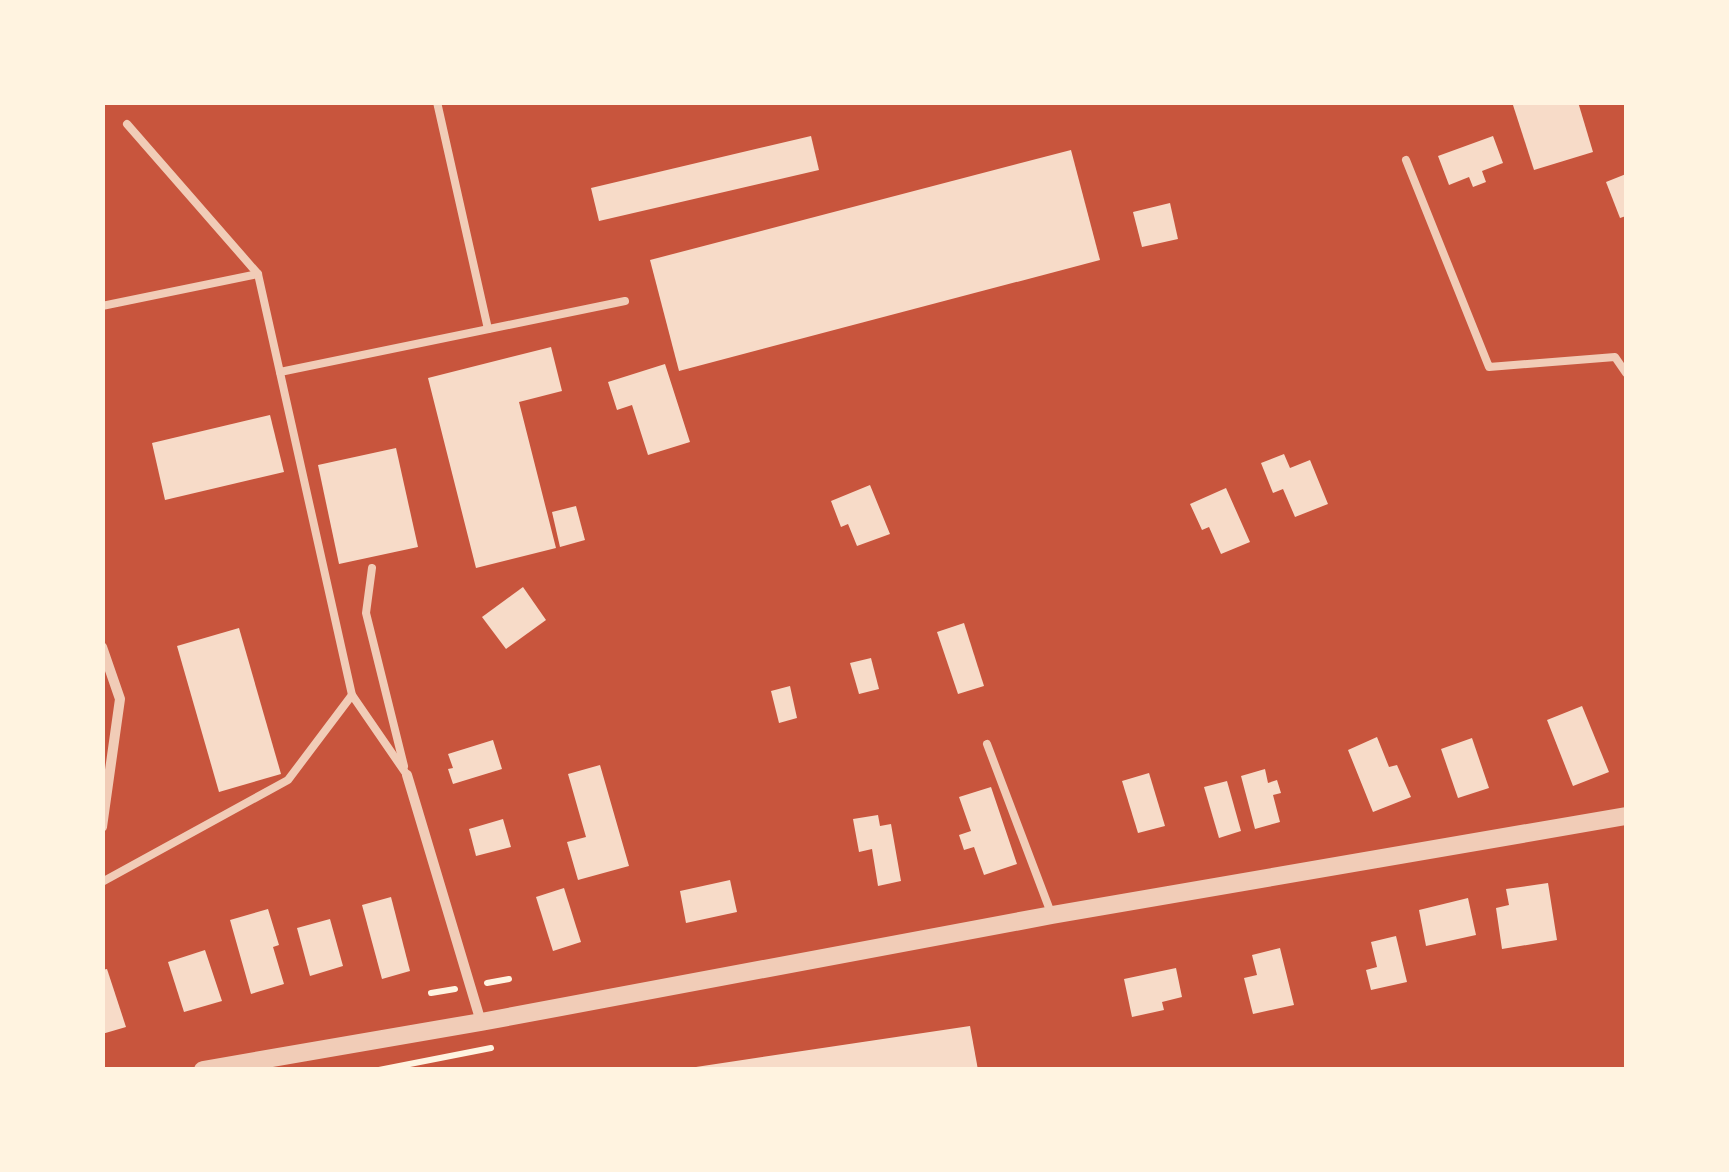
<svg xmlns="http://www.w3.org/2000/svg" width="1729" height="1172" font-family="'Nunito Sans',sans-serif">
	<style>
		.building { fill: #f7dbc8 }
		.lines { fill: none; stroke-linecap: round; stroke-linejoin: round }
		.path { stroke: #fff3e0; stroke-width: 6 }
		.service { stroke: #f1ccb7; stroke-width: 8 }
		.minor { stroke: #f1ccb7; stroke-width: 10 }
		.tertiary { stroke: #f1ccb7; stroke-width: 18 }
	</style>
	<rect width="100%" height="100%" fill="#c8553d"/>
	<g class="building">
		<polygon points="1512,102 1578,102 1593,152 1534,170"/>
		<polygon points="811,136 819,170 599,221 591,188"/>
		<polygon points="1493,136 1503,163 1482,171 1486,182 1473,187 1469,177 1449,185 1438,156"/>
		<polygon points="1071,150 1100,260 679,371 650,260"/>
		<polygon points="1626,174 1626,216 1620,218 1606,182"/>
		<polygon points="1170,203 1178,239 1142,247 1133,212"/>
		<polygon points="551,347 562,391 519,402 556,548 476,568 428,378"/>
		<polygon points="665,364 690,442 648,455 632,405 617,410 608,382"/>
		<polygon points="270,415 284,472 165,500 152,443"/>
		<polygon points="396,448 418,547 339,564 318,465"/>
		<polygon points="1284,454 1290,468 1310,460 1328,504 1295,517 1283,489 1273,493 1261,463"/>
		<polygon points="870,485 890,534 857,546 848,524 841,527 831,501"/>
		<polygon points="1226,488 1250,542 1221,554 1209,527 1202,530 1190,504"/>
		<polygon points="576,506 585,540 560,547 552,512"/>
		<polygon points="523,587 546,620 506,649 482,617"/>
		<polygon points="964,623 984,686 958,694 937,632"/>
		<polygon points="239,628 281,774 219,792 177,646"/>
		<polygon points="871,658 879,689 859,694 850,663"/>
		<polygon points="790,686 797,718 779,723 771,691"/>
		<polygon points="1582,706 1609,772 1573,786 1547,720"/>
		<polygon points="1377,737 1389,767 1397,765 1411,797 1373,812 1348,750"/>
		<polygon points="1472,738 1489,788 1458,798 1441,749"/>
		<polygon points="493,740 502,769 453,784 448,769 453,768 448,754"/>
		<polygon points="600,765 629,866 578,880 567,842 586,837 568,774"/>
		<polygon points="1265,769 1268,783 1277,780 1281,793 1273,795 1280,822 1255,829 1241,776"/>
		<polygon points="1149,773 1165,826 1138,833 1122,781"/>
		<polygon points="1227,781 1241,831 1219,838 1204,787"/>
		<polygon points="991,787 1017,864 984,875 974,847 964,850 959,835 971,831 959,797"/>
		<polygon points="878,815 880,826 891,824 901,881 878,886 872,849 859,852 853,819"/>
		<polygon points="503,819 511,847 476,856 469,829"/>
		<polygon points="730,880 737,912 686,923 680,891"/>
		<polygon points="1548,883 1557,940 1502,949 1496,908 1509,905 1506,889"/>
		<polygon points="564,888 581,942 553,951 536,897"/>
		<polygon points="391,897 410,971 382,979 362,905"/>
		<polygon points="1468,898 1476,935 1426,946 1419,910"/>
		<polygon points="268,909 279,945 273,947 284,984 251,994 230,920"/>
		<polygon points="330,919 343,966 310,976 297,928"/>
		<polygon points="1396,936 1407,982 1371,990 1366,970 1377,967 1371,942"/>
		<polygon points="1280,948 1294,1005 1253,1014 1244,978 1257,975 1252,955"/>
		<polygon points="205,950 222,1001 184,1012 168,962"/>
		<polygon points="1176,968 1182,997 1162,1002 1164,1010 1132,1017 1124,979"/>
		<polygon points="107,969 126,1027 102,1034 102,970"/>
		<polygon points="970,1026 978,1070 696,1070 696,1067"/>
	</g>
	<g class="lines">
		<g class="path">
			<polyline points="487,983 509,979"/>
			<polyline points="431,993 455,989"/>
			<polyline points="379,1070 491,1048"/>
		</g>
		<g class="service">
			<polyline points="437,102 488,329"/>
			<polyline points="127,124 258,274"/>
			<polyline points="1406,160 1489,367 1615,357 1626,373"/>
			<polyline points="102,306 258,274 352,695 407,775"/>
			<polyline points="280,372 625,301"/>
			<polyline points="372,568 366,613 404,766"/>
			<polyline points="987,744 1051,913"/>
			<polyline points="102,882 288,780 352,695"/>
		</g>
		<g class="minor">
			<polyline points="102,647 120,699 102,827"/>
			<polyline points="407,775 481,1022"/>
		</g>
		<polyline class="tertiary" points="203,1070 481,1022 1052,915 1626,816"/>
	</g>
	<rect width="1729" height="1172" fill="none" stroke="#fff3e0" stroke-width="210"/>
</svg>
